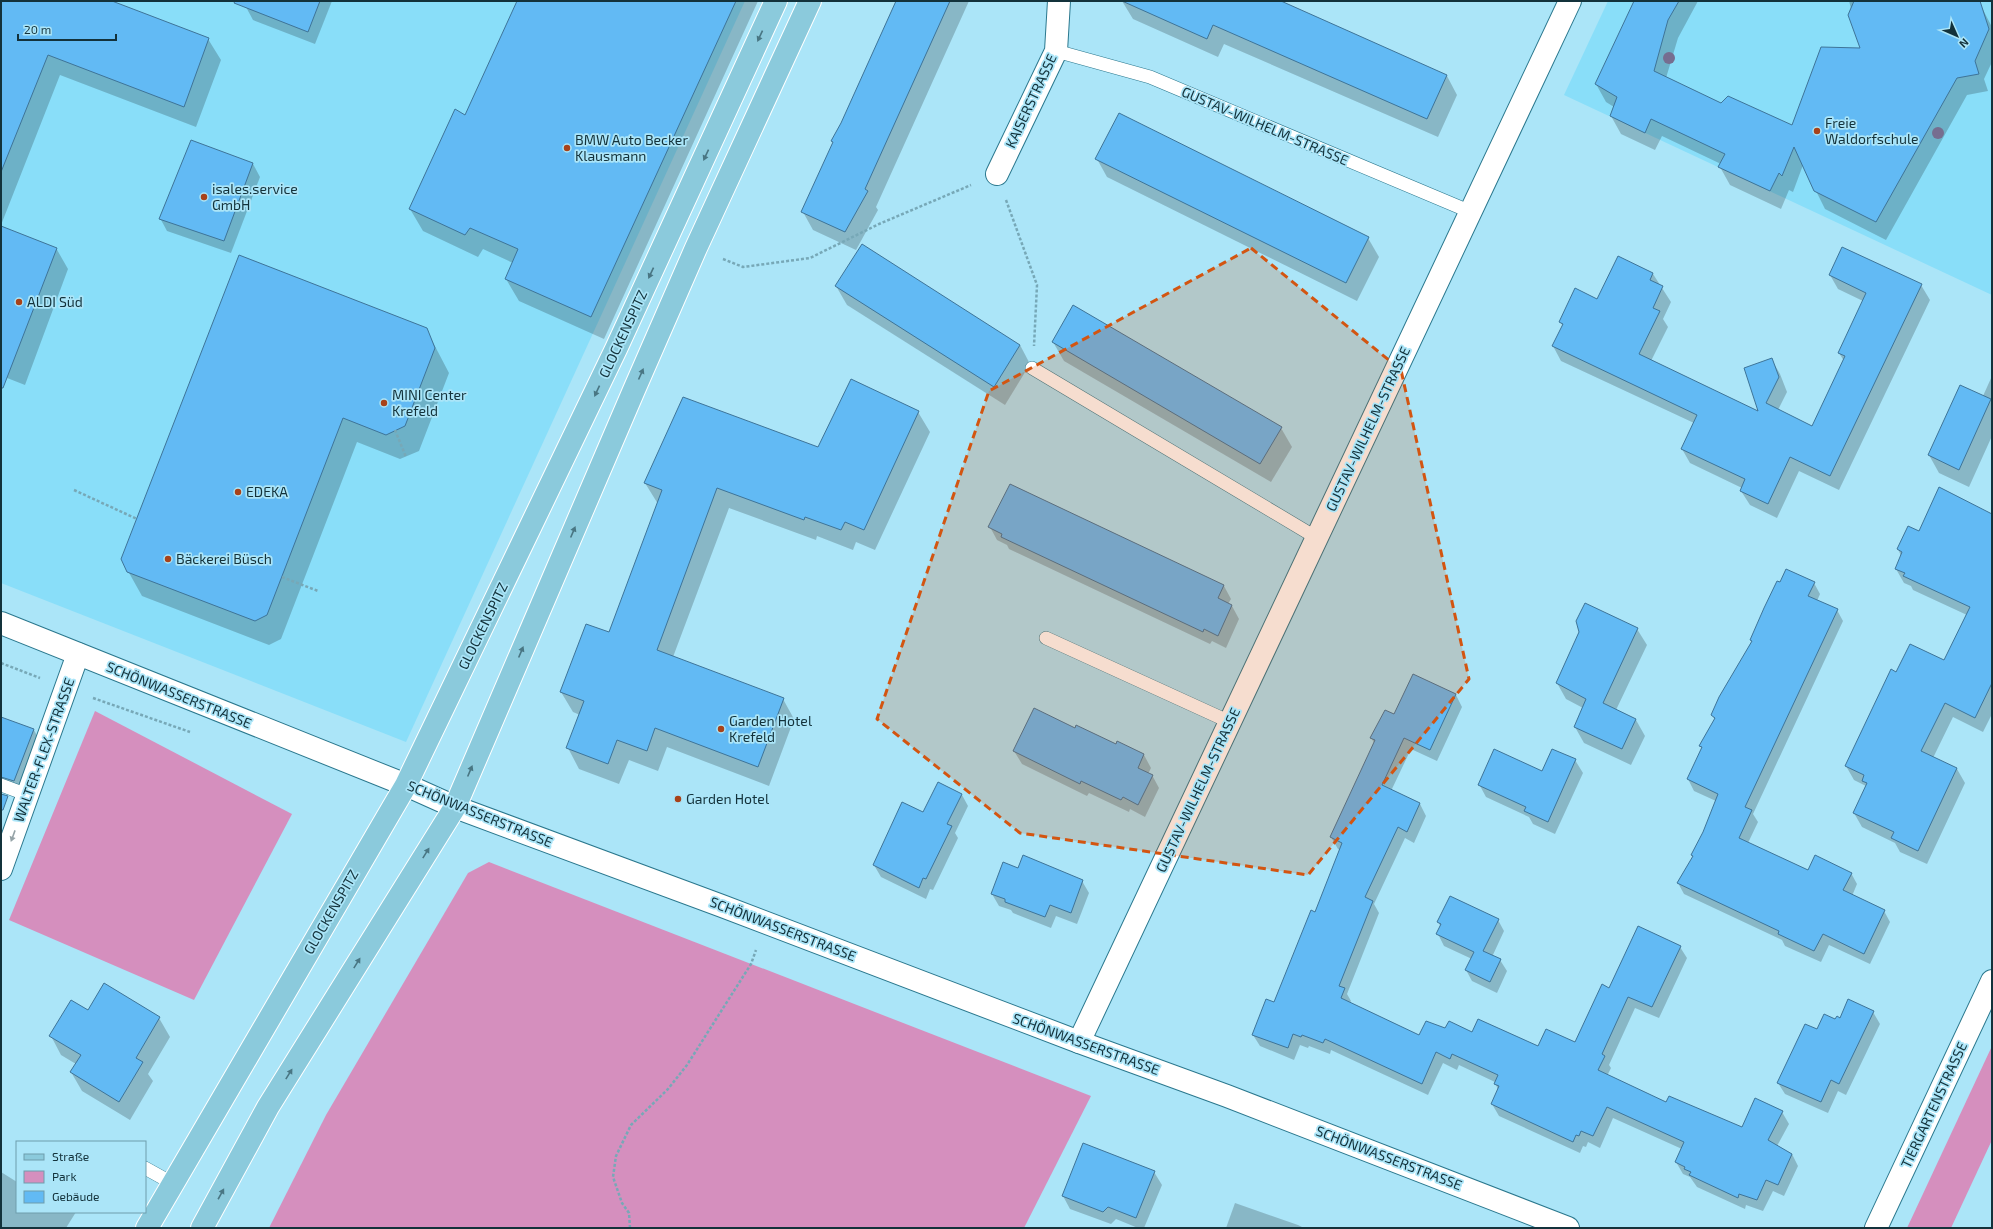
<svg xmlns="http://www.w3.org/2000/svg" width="1993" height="1229" font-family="'Exo 2',sans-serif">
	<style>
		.built { fill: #89def9 }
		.green { fill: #d58fbe }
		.shadow { fill: #0003 }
		.building { fill: #62baf4; stroke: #3e7498 }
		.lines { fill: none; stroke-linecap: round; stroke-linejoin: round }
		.service-casing { stroke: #2b788e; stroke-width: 14 }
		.minor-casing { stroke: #2b788e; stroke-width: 24 }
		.primary-casing { stroke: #fff; stroke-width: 24 }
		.path { stroke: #77a8b7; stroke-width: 2.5; stroke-dasharray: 3 2; stroke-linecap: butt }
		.service { stroke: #fff; stroke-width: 13 }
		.minor { stroke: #fff; stroke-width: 22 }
		.primary { stroke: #8bcadc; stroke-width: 22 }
		.tree { fill: #766e90 }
		.oneway { fill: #497683 }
		.oneway2 { fill: #95a3a7 }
		.marked { fill: #d35511; fill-opacity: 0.2; stroke: #d35511; stroke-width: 3; stroke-dasharray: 8 5; stroke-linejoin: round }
		.poi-dot { fill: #a84219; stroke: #abe5f8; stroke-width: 1.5 }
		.labels { text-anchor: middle; stroke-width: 3.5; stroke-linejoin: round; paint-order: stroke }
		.street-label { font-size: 14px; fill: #13323b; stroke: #abe5f8 }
		.poi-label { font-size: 14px; fill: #13323b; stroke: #abe5f8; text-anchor: start }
	</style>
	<rect width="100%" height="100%" fill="#abe5f8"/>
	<g class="built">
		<polygon points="1,1 745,1 406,742 1,583"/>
		<polygon points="1608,1 1992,1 1992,295 1564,95"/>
	</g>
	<g class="green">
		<polygon points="95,711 292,814 194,1000 9,920"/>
		<polygon points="489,862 1091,1096 1024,1228 269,1228 326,1115 468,873"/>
		<polygon points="1992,1046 1992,1140 1951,1228 1907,1228"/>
	</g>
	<g class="shadow">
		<polygon points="1,1 109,1 208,39 221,60 196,127 60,75 1,225"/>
		<polygon points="248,1 332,1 315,44 253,20 246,7"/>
		<polygon points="518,1 758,1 604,339 519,301 506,279 513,263 483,249 478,257 423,231 410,209 466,116"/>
		<polygon points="896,1 969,1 876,207 878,210 856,250 813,230 803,212 834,143 832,141 842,124 889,20"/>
		<polygon points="1122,1 1279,1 1447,76 1457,95 1438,137 1224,44 1218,57 1133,19"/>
		<polygon points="1635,1 1698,1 1678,38 1666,78 1721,104 1792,127 1862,50 1849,1 1973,1 1980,4 1992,27 1992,62 1984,79 1988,91 1967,95 1886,240 1825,209 1803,165 1793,192 1789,190 1781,209 1730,185 1720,167 1721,164 1662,136 1655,150 1621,134 1611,116 1614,107 1606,102 1596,84"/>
		<polygon points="191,141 253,164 260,177 231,253 167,231 160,218"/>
		<polygon points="1097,159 1368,238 1379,257 1357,301 1107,177"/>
		<polygon points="1,227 56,248 68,269 25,385 2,376 1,378"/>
		<polygon points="1618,257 1653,274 1671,302 1663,319 1668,327 1651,361 1759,413 1772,360 1780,374 1787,392 1778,410 1813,427 1844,361 1839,353 1863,301 1838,289 1830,275 1921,285 1930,300 1839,490 1799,471 1777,518 1750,505 1741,491 1742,488 1690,463 1682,449 1694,423 1561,361 1553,346 1563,326 1560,322 1598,300"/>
		<polygon points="836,286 1020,345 1030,364 1005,405 847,305"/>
		<polygon points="426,329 449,373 419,451 400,459 357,442 281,639 269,645 142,596 128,571"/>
		<polygon points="1053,342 1281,428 1292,447 1271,482 1064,361"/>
		<polygon points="1992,376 1992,436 1969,487 1939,473 1929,455 1983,396"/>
		<polygon points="918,412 930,432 875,550 856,542 853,550 817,536 816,540 729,508 673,657 783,699 794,719 769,786 667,747 658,771 629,760 619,784 579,769 568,748 580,715 573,712 561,692 609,633 658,504 645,483 818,448"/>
		<polygon points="1939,489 1992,515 1992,714 1983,732 1953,717 1933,758 1957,769 1965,783 1927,864 1900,852 1895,843 1862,827 1854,813 1866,786 1854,780 1846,766 1897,674 1944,661 1967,615 1913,590 1911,586 1904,583 1896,569 1901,556 1898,549 1919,532"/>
		<polygon points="990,527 1224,586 1231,599 1228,604 1232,606 1239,619 1226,648 1212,641 1210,644 1009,549 1007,545 997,540"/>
		<polygon points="1814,583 1820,594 1817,601 1837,610 1843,621 1753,814 1758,822 1748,843 1809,871 1851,873 1857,884 1852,896 1884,911 1890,922 1870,964 1829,945 1821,962 1785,946 1782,940 1684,894 1678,883 1694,858 1692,855 1704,833 1716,801 1694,791 1688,779 1702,749 1700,746 1715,720 1712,715 1752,642 1751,640"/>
		<polygon points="1637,629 1647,645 1616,710 1636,720 1645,736 1631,765 1584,743 1575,727 1583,708 1566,699 1557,683"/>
		<polygon points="1413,675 1456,695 1462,707 1437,761 1411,749 1391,791 1420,804 1426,816 1414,843 1405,838 1374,904 1379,913 1347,994 1351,1001 1350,1003 1420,1036 1446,1029 1473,1033 1539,1048 1575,1043 1610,989 1680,947 1687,958 1659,1018 1635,1008 1609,1065 1611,1068 1607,1076 1667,1103 1743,1129 1782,1112 1789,1124 1777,1146 1792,1154 1798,1166 1784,1196 1773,1191 1763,1211 1746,1205 1745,1209 1697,1187 1690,1177 1683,1174 1676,1162 1682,1149 1613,1118 1600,1148 1588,1142 1586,1147 1583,1146 1580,1153 1499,1116 1492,1104 1498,1090 1495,1082 1459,1065 1457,1070 1443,1063 1428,1095 1331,1050 1330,1054 1309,1046 1308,1048 1300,1045 1294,1060 1260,1046 1253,1035 1275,1003 1316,914 1340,850 1338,849 1331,837 1375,744 1371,738 1394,715"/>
		<polygon points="1,718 34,730 44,749 27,795 1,786"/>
		<polygon points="1075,729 1117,745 1118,743 1144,755 1151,768 1148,774 1152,775 1159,788 1145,817 1130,809 1129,812 1089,793 1087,796 1022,764 1014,751"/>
		<polygon points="1575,760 1583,773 1555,834 1533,824 1529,817 1486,797 1479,784 1543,772"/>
		<polygon points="962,795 968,806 955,833 958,838 933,890 930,889 926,899 881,877 874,865 924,814"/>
		<polygon points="1019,869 1082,881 1089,893 1077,924 1056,916 1051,928 1013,913 1011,910 999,906 992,894"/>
		<polygon points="1498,920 1504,931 1492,957 1500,960 1507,971 1497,993 1472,981 1466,970 1472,959 1444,946 1438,934 1441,927 1438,922"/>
		<polygon points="1873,1012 1880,1024 1846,1095 1838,1091 1828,1113 1785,1094 1778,1083 1817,1031 1840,1019"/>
		<polygon points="159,1018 170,1037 148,1074 153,1081 130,1120 82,1091 71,1072 76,1064 61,1055 51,1036"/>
		<polygon points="1,1172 17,1182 17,1212 76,1212 66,1228 1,1228"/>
		<polygon points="1154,1172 1162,1185 1144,1228 1138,1228 1116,1219 1111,1224 1070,1209 1063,1196"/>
		<polygon points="1235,1203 1298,1225 1304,1228 1226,1228"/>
	</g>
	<g class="building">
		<polygon points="1,1 112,1 209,38 184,107 48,55 1,172"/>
		<polygon points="235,1 320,1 308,32 234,3"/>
		<polygon points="517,1 736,1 591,317 505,279 518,249 470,228 465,235 409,209 455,109 465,115"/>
		<polygon points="896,1 950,1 865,189 868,191 845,232 801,212 833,142 831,141 841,123"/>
		<polygon points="1122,1 1281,1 1447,75 1427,119 1213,25 1207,39"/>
		<polygon points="1634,1 1679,1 1668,20 1654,71 1721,103 1728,96 1792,125 1821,47 1860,48 1848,15 1854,1 1980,1 1989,29 1975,61 1979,74 1957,78 1876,222 1814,191 1794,147 1782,176 1779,173 1770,191 1718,167 1725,154 1651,119 1645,133 1610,116 1617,97 1595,84"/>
		<polygon points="1119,113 1369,237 1346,283 1095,159"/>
		<polygon points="191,140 253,163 224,241 159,219"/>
		<polygon points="1,226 57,248 3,388 1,388"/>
		<polygon points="862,244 1020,345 994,387 835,286"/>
		<polygon points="1842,247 1922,284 1830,476 1790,457 1768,504 1740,491 1745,479 1681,449 1697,415 1552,346 1563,324 1559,322 1575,288 1597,299 1618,256 1653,273 1650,280 1663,286 1653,308 1660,311 1639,354 1758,411 1744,368 1772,358 1779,377 1766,403 1812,426 1845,356 1838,353 1866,293 1829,275"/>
		<polygon points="239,255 427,328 435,348 405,426 386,435 343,418 267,615 255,621 127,572 121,559"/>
		<polygon points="1073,305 1282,427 1260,464 1052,342"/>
		<polygon points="851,379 919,411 864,530 845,522 841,530 805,517 804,520 717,488 657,650 784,698 758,767 655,728 647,751 617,740 608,764 566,748 584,701 560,692 586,624 609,632 662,490 644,483 683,397 818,447"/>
		<polygon points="1960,385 1991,399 1959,470 1928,455"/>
		<polygon points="1010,484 1224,585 1218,598 1232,605 1218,636 1204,629 1203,632 1001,537 1002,534 988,527"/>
		<polygon points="1939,487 1992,514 1992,683 1975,718 1945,703 1921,751 1957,768 1918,851 1891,838 1894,832 1853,813 1867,783 1862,781 1864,775 1845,766 1891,669 1896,672 1910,644 1944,660 1970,607 1903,576 1905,573 1895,569 1902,552 1897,549 1908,526 1919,531"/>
		<polygon points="1786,569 1815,582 1808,596 1838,609 1745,807 1752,810 1739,838 1808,870 1815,855 1852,873 1843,890 1885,910 1864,954 1823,934 1814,951 1778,934 1779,931 1677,883 1693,856 1691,855 1703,832 1718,794 1687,779 1702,747 1699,746 1715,718 1711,715 1719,697 1752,641 1750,640 1764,608 1777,581 1780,582"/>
		<polygon points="1585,603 1638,628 1603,703 1636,719 1622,749 1574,727 1586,699 1556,683 1579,632 1576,621"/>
		<polygon points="1413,674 1456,694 1430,750 1404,738 1382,785 1420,803 1407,832 1398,827 1365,897 1373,901 1339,986 1345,988 1341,998 1419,1035 1426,1021 1445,1028 1449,1021 1472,1032 1478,1019 1538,1046 1546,1029 1575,1042 1602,984 1609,988 1638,926 1681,946 1652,1007 1628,997 1602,1054 1605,1056 1598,1070 1666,1102 1669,1096 1742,1127 1755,1098 1783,1111 1768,1140 1792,1154 1778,1185 1766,1180 1757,1200 1739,1194 1738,1198 1689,1175 1691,1172 1684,1169 1685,1167 1675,1162 1684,1142 1607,1107 1593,1136 1581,1131 1579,1136 1576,1135 1573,1142 1491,1104 1499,1086 1494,1084 1498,1075 1452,1054 1450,1059 1436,1052 1422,1084 1325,1039 1323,1043 1302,1035 1301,1037 1293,1034 1288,1048 1252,1035 1266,999 1274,1002 1311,910 1315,912 1342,843 1330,837 1375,740 1370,738 1385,710 1394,714"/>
		<polygon points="1034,708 1075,728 1076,725 1116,744 1117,741 1144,754 1138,768 1153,775 1138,805 1123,797 1121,800 1081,781 1080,784 1013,751"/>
		<polygon points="1,717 34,729 14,781 1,777"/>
		<polygon points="1494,749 1542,771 1552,749 1576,759 1548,822 1524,811 1526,807 1478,785"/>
		<polygon points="938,782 962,794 947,824 952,826 926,879 923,878 919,888 873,865 902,802 923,812"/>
		<polygon points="1,794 8,796 3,810 1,810"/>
		<polygon points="1023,855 1083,880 1071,913 1050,905 1045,917 1005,902 1005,899 991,894 1003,862 1018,868"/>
		<polygon points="1450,896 1499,919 1483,951 1501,959 1490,982 1465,970 1474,952 1436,934 1441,924 1437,922"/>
		<polygon points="104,983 160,1017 136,1058 143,1062 119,1102 70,1072 81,1055 49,1036 71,1000 88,1010"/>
		<polygon points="1848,999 1874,1011 1839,1084 1831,1080 1821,1102 1777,1083 1805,1024 1817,1029 1824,1014 1835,1019 1837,1016 1840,1018"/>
		<polygon points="1083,1143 1155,1171 1136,1218 1108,1207 1103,1212 1062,1196"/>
	</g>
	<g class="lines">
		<g class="service-casing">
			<g id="service">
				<polyline points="1056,51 1150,77 1471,212"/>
				<polyline points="1032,368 1317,538"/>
				<polyline points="1046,638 1230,722"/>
				<polyline points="1,785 28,795"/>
				<polyline points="145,1168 172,1183"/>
			</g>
		</g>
		<g class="minor-casing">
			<g id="minor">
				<polyline points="997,174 1056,51 1059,1"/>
				<polyline points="1,623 406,785 455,807 722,906 1079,1042 1227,1096 1568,1228"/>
				<polyline points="1,869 78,654"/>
				<polyline points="1079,1042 1570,1"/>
				<polyline points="1876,1228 1992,981"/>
			</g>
		</g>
		<g class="primary-casing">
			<g id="primary">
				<polyline points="147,1228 406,785 616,349 776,1"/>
				<polyline points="202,1228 268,1107 455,807 634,390 696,248 810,1"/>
			</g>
		</g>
		<g class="path">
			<polyline points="1006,200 1037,285 1034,346"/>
			<polyline points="723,259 743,267 810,258 879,224 971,185"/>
			<polyline points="395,430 406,457"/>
			<polyline points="74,490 137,519"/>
			<polyline points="282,577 318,591"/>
			<polyline points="1,663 40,678"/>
			<polyline points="93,698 190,732"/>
			<polyline points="630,1228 629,1213 622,1203 613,1177 616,1156 631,1125 668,1089 687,1065 751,964 756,950"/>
		</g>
		<use href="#service" class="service"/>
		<use href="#minor" class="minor"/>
		<use href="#primary" class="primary"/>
	</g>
	<g class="tree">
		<circle cx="1669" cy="58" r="6"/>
		<circle cx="1938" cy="133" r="6"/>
	</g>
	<defs><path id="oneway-solid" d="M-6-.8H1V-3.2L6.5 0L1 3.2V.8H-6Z"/></defs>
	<g class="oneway">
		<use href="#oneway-solid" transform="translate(760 36) rotate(115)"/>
		<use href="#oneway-solid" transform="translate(706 155) rotate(115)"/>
		<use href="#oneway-solid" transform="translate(651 273) rotate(115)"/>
		<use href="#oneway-solid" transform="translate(641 374) rotate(-66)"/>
		<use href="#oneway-solid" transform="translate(597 391) rotate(115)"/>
		<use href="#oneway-solid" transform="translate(573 532) rotate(-67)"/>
		<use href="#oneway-solid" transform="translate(521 652) rotate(-67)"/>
		<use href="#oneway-solid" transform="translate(470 771) rotate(-67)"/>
		<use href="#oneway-solid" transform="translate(426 853) rotate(-58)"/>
		<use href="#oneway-solid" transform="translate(357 963) rotate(-58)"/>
		<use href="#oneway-solid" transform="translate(289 1074) rotate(-58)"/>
		<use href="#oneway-solid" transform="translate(221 1194) rotate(-61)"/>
	</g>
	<use class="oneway2" href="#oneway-solid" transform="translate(13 836) rotate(110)"/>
	<path class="marked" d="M 1251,248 L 1401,370 L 1469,679 L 1308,875 L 1020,833 L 877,719 L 989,391 Z"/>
	<g class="poi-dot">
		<circle cx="1817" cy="131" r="4"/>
		<circle cx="567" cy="148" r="4"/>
		<circle cx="204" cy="197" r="4"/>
		<circle cx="19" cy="302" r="4"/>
		<circle cx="384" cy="403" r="4"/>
		<circle cx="238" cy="492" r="4"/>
		<circle cx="168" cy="559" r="4"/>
		<circle cx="721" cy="729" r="4"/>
		<circle cx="678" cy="799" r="4"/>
	</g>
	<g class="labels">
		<g class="street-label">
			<text transform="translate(1031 101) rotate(-65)" y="5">KAISERSTRASSE</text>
			<text transform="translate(1265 126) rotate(23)" y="5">GUSTAV-WILHELM-STRASSE</text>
			<text transform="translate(623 334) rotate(-65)" y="5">GLOCKENSPITZ</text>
			<text transform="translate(1368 429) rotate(-65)" y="5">GUSTAV-WILHELM-STRASSE</text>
			<text transform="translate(483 626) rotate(-64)" y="5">GLOCKENSPITZ</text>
			<text transform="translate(179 695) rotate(22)" y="5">SCHÖNWASSERSTRASSE</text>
			<text transform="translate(44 750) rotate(-70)" y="5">WALTER-FLEX-STRASSE</text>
			<text transform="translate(1198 790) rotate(-65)" y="5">GUSTAV-WILHELM-STRASSE</text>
			<text transform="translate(480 814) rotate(22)" y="5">SCHÖNWASSERSTRASSE</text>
			<text transform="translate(331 912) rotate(-60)" y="5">GLOCKENSPITZ</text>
			<text transform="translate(783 929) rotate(21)" y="5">SCHÖNWASSERSTRASSE</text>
			<text transform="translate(1086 1044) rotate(20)" y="5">SCHÖNWASSERSTRASSE</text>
			<text transform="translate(1934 1105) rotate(-65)" y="5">TIERGARTENSTRASSE</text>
			<text transform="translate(1389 1158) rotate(21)" y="5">SCHÖNWASSERSTRASSE</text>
		</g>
		<g class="poi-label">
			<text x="1825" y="128">Freie<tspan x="1825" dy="16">Waldorfschule</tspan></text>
			<text x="575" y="145">BMW Auto Becker<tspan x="575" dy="16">Klausmann</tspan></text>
			<text x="212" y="194">isales.service<tspan x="212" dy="16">GmbH</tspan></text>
			<text x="27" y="307">ALDI Süd</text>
			<text x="392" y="400">MINI Center<tspan x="392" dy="16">Krefeld</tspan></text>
			<text x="246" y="497">EDEKA</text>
			<text x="176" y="564">Bäckerei Büsch</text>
			<text x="729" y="726">Garden Hotel<tspan x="729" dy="16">Krefeld</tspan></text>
			<text x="686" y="804">Garden Hotel</text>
		</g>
	</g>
	<rect width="1993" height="1229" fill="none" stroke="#13323b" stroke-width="4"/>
	<rect x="16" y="1141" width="130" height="72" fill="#abe5f8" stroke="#6e9dac"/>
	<rect x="24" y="1154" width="20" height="6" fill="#8bcadc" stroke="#6e9dac"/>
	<text x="52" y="1161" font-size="12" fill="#13323b">Straße</text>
	<rect x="24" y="1171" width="20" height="12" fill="#d58fbe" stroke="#6e9dac"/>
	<text x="52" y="1181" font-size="12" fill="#13323b">Park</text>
	<rect x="24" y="1191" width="20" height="12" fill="#62baf4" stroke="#6e9dac"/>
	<text x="52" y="1201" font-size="12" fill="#13323b">Gebäude</text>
	<g transform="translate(1957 36) rotate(135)" stroke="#abe5f8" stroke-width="3" paint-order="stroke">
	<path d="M0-3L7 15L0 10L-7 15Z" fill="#13323b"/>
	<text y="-6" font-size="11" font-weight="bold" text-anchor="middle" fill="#13323b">N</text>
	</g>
	<path d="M18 34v6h98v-6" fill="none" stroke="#13323b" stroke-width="2"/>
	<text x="24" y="34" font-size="12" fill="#13323b" stroke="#abe5f8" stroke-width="3" paint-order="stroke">20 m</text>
</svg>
